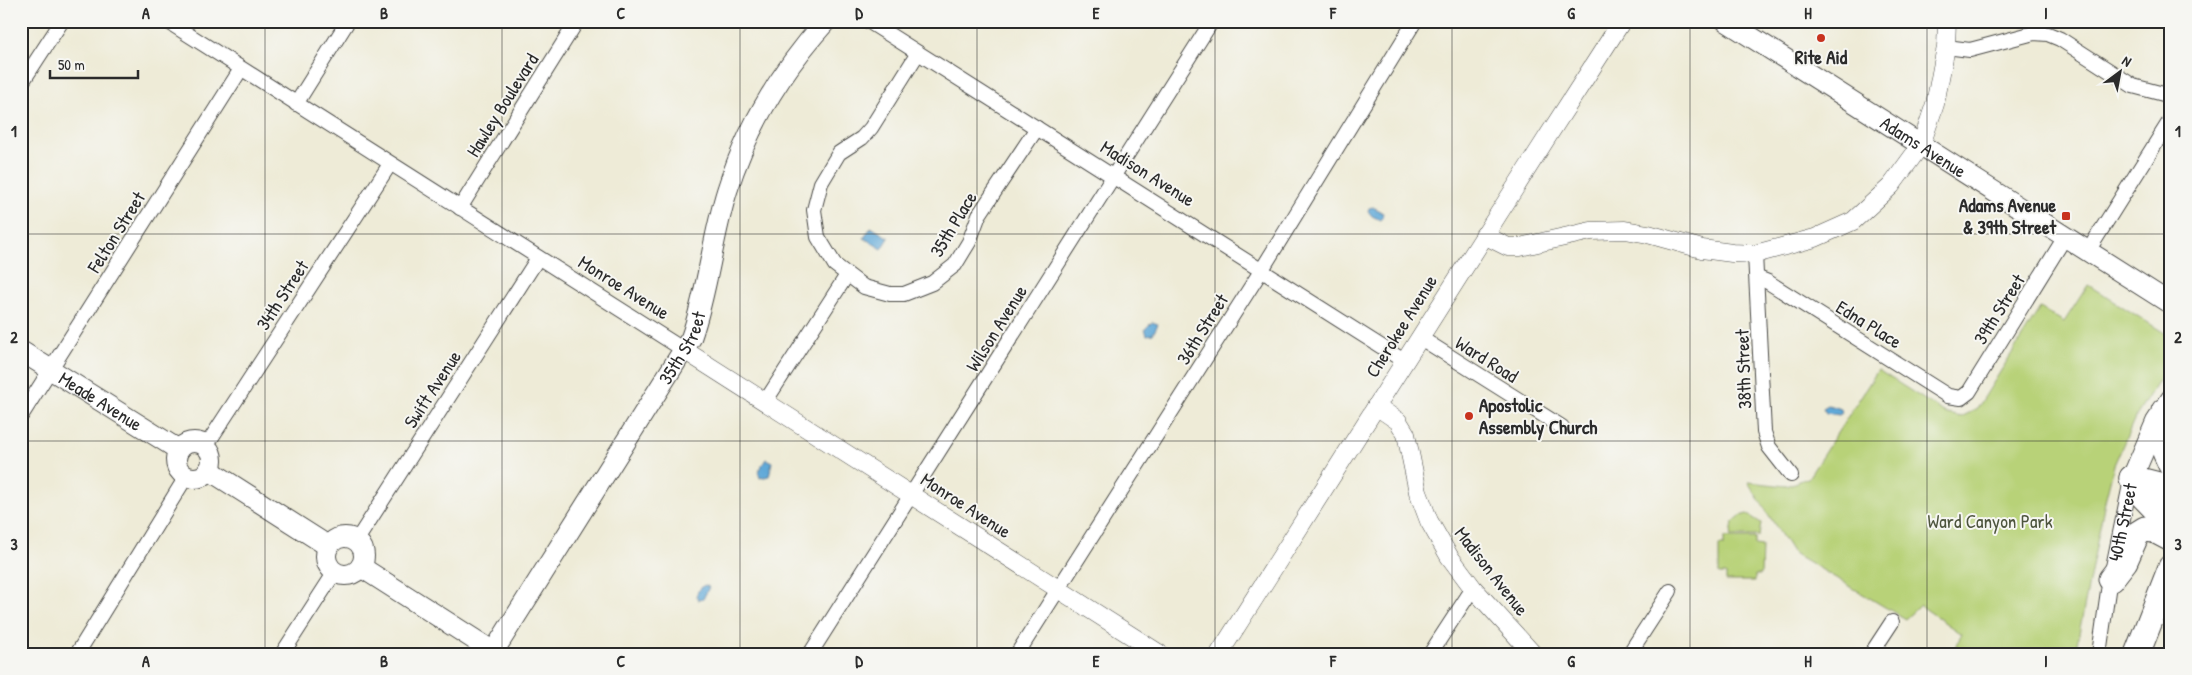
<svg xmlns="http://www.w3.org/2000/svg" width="2192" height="675" font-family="'Patrick Hand',sans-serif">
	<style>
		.green { fill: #b8d278; stroke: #727e52 }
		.water { fill: #61a9d8; stroke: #466a82 }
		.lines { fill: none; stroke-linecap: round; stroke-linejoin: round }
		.minor-casing { stroke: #484845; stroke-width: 16 }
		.tertiary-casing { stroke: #484845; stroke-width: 19 }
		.secondary-casing { stroke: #484845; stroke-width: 22 }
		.motorway-casing { stroke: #484845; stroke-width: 27 }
		.minor { stroke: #fff; stroke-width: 14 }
		.tertiary { stroke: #fff; stroke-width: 18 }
		.secondary { stroke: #fff; stroke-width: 20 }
		.motorway { stroke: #fff; stroke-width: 25 }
		.grid { fill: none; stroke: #2b2b2b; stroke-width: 1; stroke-opacity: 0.55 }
		.poi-dot { fill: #c8321e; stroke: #f6f6f2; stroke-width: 2 }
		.labels { text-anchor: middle; stroke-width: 4; stroke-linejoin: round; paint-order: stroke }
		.poi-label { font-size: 19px; font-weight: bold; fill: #2b2b2b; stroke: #f6f6f2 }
		.street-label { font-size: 19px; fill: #2b2b2b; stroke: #f6f6f2 }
		.park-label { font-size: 19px; fill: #4e553e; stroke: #f6f6f2 }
		.neatline { fill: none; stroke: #2b2b2b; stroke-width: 2 }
		.grid-label { font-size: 16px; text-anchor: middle; font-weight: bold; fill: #2b2b2b }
	</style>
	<rect width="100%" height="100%" fill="#f6f6f2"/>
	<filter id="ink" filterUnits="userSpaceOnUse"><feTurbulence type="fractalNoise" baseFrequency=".02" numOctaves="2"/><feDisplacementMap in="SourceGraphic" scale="10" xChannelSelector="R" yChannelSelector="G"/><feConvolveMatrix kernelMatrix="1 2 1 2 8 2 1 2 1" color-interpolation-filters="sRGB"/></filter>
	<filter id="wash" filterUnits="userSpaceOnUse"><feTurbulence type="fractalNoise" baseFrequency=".0096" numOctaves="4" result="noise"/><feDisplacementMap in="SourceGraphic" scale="20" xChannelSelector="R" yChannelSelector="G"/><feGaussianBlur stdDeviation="1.12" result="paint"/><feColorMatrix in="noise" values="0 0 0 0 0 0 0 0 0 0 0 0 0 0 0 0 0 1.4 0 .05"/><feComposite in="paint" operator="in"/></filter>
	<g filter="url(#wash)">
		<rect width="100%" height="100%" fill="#eeebd7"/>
		<g class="green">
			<polygon points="2088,285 2171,337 2168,343 2171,348 2171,360 2134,420 2114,465 2105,501 2075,654 1954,654 1961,634 1920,605 1905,619 1792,552 1748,482 1786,486 1808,478 1878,370 1947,414 1961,417 1977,409 2040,308 2064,322"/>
			<polygon points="1747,514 1761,523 1759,536 1731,536 1733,522 1740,516"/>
			<polygon points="1724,538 1755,538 1755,545 1762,546 1761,575 1755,575 1755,581 1726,581 1726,574 1719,574 1719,545 1724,545"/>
		</g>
		<g class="water">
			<polygon points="1373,207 1383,213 1383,217 1380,220 1372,216 1368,211 1369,208"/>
			<polygon points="871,227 889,238 882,249 864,238"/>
			<polygon points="1152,322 1158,324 1153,334 1147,335 1145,329"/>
			<polygon points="1828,405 1841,409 1842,413 1839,415 1826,413 1823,408"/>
			<polygon points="766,459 772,462 769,476 760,478 758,471"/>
			<polygon points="704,585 709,587 703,599 698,600 696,596 698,591"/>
		</g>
	</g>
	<g filter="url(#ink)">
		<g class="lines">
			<g class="minor-casing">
				<g id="minor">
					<polyline points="167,21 684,350"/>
					<polyline points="868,21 1404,361"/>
					<polyline points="1946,47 1970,50 2034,33 2048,34 2060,39 2133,86 2171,96"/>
					<polyline points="918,53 871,128 862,138 839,153 821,183 814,210 818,237 835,265 864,287 890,294 904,294 932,283 955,265 969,242 979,215 1037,128"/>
					<polyline points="21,84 62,21"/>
					<polyline points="296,104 348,21"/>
					<polyline points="460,208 577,21"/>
					<polyline points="2088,251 2171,119"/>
					<polyline points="1755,254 1764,432 1769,447 1791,475"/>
					<polyline points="1758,278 1768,282 1948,396 1961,398 1969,392 2065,237"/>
					<polyline points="1419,337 1562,427"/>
					<polyline points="765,402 847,275"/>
					<polyline points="21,416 241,69"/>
					<polyline points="206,446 390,164"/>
					<polyline points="357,540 538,258"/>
					<polyline points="77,654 186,477"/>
					<polyline points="282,654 335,572"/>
					<polyline points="810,654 1212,21"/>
					<polyline points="1017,654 1261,271 1415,21"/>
					<polyline points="1430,654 1473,588"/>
					<polyline points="1629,654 1670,591"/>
					<polyline points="1871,654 1892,622"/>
					<path id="s1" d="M 2099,654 L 2108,591 L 2131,480"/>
				</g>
			</g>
			<g class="tertiary-casing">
				<g id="tertiary">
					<polyline points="1484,235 1508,247 1520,247 1591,231 1625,230 1648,234 1702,249 1732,253 1755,254 1815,238 1853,221 1891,186 1921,145 1935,104 1946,47 1947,21"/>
					<polyline points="684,350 1160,654"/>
					<polyline points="1376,406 1398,421 1406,434 1418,492 1429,521 1449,556 1473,588 1533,654"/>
					<path d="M 1219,654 C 1353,443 1486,231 1622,21"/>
				</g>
			</g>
			<g class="secondary-casing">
				<g id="secondary">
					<path id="s2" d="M 1726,21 L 2171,304"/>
					<path id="s3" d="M 21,351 L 179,450"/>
					<circle cx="194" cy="460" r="18"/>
					<polyline points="209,470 328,546"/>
					<polyline points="2132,478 2156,422 2171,399"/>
					<circle cx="345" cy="556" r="19"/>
					<polyline points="361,567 497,654"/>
					<path id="s4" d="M 492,654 L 691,338 C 708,290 712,239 727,191 C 747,127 781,71 826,21"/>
				</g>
			</g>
			<g class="motorway-casing">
				<g id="motorway">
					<polyline points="2164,411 2168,428 2165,452 2171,465"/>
					<polyline points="2132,478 2140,493 2171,525"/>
					<polyline points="2132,478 2171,488"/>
					<polyline points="2111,579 2125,561 2137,534 2145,529 2154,530 2171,539"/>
					<polyline points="2137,654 2171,567"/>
				</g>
			</g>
			<use href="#minor" class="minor"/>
			<use href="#tertiary" class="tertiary"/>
			<use href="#secondary" class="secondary"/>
			<use href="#motorway" class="motorway"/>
		</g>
	</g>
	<path class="grid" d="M 265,21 L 265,654M 502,21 L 502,654M 740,21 L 740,654M 977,21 L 977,654M 1215,21 L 1215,654M 1452,21 L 1452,654M 1690,21 L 1690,654M 1927,21 L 1927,654M 21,234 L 2171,234M 21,441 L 2171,441"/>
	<g class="poi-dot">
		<circle cx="1821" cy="38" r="5"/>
		<rect x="2061" y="211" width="10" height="10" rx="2.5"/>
		<circle cx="1469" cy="416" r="5"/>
	</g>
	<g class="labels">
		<g class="poi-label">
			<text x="1821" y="64">Rite Aid</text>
			<text x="2056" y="212" text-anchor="end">Adams Avenue<tspan x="2056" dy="22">&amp; 39th Street</tspan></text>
			<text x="1479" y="412" text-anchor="start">Apostolic<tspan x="1479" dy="22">Assembly Church</tspan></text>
		</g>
		<g class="street-label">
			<text transform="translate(502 105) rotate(-58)" y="7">Hawley Boulevard</text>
			<text dy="7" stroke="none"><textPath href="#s2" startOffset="234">Adams Avenue</textPath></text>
			<text transform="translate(1148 173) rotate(32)" y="7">Madison Avenue</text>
			<text transform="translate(953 224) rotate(-59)" y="7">35th Place</text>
			<text transform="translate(116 232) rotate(-58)" y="7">Felton Street</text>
			<text transform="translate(624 287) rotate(32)" y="7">Monroe Avenue</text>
			<text transform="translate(282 295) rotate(-57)" y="7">34th Street</text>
			<text transform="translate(1999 309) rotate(-58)" y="7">39th Street</text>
			<text transform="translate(1869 324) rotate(32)" y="7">Edna Place</text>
			<text transform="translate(1401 326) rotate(-58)" y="7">Cherokee Avenue</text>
			<text transform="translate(996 328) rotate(-58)" y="7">Wilson Avenue</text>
			<text transform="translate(1202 329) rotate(-58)" y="7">36th Street</text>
			<text dy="7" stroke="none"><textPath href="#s4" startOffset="361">35th Street</textPath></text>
			<text transform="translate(1487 359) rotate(32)" y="7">Ward Road</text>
			<text transform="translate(1743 369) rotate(-92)" y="7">38th Street</text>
			<text transform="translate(432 389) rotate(-57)" y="7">Swift Avenue</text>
			<text dy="7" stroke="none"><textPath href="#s3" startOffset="94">Meade Avenue</textPath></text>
			<text transform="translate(966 505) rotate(33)" y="7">Monroe Avenue</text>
			<text dy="7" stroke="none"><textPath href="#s1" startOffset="134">40th Street</textPath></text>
			<text transform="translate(1492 571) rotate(52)" y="7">Madison Avenue</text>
		</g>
		<g class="park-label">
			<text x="1990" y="528">Ward Canyon Park</text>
		</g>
	</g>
	<rect width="2192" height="675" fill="none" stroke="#f6f6f2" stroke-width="55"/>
	<g transform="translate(2120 72) rotate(32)" stroke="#f6f6f2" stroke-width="4" paint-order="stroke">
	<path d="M0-4L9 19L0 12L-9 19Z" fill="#2b2b2b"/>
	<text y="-8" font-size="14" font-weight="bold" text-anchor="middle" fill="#2b2b2b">N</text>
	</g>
	<path d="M50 70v8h88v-8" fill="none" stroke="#2b2b2b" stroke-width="2.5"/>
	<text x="58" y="70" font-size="15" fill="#2b2b2b" stroke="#f6f6f2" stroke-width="4" paint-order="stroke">50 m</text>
	<rect x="28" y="28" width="2136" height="620" class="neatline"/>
	<g class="grid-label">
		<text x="146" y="19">A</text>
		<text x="384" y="19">B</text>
		<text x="621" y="19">C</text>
		<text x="859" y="19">D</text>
		<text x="1096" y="19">E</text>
		<text x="1333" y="19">F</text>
		<text x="1571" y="19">G</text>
		<text x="1808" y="19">H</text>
		<text x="2046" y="19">I</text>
		<text x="14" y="137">1</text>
		<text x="2178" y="137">1</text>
		<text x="14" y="343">2</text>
		<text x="2178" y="343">2</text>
		<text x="14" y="550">3</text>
		<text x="2178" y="550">3</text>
		<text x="146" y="667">A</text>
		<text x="384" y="667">B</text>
		<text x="621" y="667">C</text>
		<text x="859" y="667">D</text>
		<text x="1096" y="667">E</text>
		<text x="1333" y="667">F</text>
		<text x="1571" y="667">G</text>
		<text x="1808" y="667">H</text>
		<text x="2046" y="667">I</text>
	</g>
</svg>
